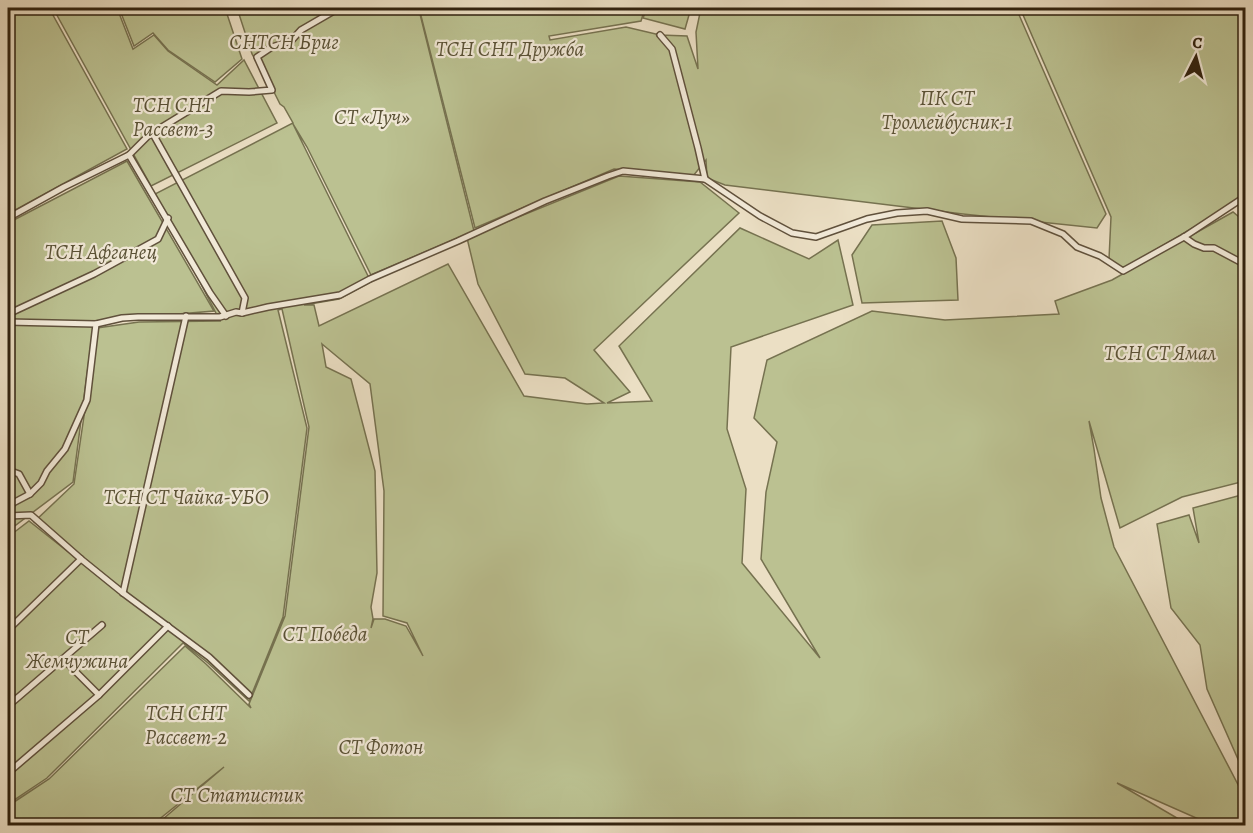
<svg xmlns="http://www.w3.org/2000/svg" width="1253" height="833" font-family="Alegreya,serif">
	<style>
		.green { fill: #bbc191; stroke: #767250; stroke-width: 1.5; fill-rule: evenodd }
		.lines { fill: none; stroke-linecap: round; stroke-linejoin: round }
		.minor-casing { stroke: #60513c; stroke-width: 8 }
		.minor { stroke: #f2ead9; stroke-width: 5 }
		.labels { text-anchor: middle; stroke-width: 4.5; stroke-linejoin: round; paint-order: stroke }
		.park-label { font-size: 21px; font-style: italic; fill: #5a5236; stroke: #f2ead9 }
	</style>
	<rect width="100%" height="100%" fill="#ebdfc4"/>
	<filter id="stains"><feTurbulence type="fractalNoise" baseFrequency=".00333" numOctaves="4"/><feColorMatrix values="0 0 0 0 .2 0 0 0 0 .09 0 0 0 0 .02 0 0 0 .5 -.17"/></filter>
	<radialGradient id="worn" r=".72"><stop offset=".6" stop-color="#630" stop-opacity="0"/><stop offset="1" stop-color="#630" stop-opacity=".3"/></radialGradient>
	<g class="green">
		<polygon points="8,8 49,8 127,149 8,214"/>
		<polygon points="53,8 117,8 133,49 154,35 168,51 217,85 244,60 277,123 151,186"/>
		<polygon points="119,8 225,8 242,59 215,82 168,50 153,33 134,46"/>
		<path d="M 237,8 L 418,8 L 419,10 L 474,231 L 371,275 L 307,147 L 293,124 L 371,282 L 339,299 L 304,305 L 314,305 L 319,326 L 448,264 L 524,396 L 587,404 L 604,403 L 565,378 L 525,374 L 478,284 L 467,238 L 619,176 L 700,182 L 739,213 L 594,350 L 630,392 L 607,403 L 652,401 L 619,346 L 740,228 L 809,259 L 838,240 L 853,305 L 731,347 L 727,429 L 746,489 L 742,563 L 820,658 L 761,559 L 766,492 L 777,442 L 754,418 L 767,360 L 872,311 L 945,320 L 1059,314 L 1055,301 L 1112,280 L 1233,212 L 1245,222 L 1245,481 L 1182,497 L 1120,528 L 1089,421 L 1094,449 L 1101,498 L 1114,547 L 1245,798 L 1245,825 L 1212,825 L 1117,783 L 1189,825 L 276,826 L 275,824 L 275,826 L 156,825 L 224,767 L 152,825 L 15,825 L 8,814 L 8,806 L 49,779 L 185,646 L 206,664 L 251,708 L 249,704 L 285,616 L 309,427 L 282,309 L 278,310 L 307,428 L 283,617 L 249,701 L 208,663 L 183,643 L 47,778 L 8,804 L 8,537 L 29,521 L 115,589 L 34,522 L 74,484 L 97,328 L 139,322 L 220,321 L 155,194 L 293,123 L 284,107 L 280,104 L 271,86 L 252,54 ZM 322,344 L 370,384 L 384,491 L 383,616 L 407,623 L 423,656 L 406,626 L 385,619 L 374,619 L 371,628 L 373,619 L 371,607 L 377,573 L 375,471 L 351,379 L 326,367 Z"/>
		<polygon points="419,8 645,8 641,21 549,36 550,40 626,27 660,35 687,36 698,69 696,32 701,8 1016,8 1106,214 1097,228 963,214 725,185 707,178 706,160 693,176 614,169 475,228"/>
		<polygon points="647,8 691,8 685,29 643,18"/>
		<polygon points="1020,8 1245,8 1245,197 1123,269 1109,259 1111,217"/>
		<polygon points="127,161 214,311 94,321 73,482 8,531 8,223"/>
		<polygon points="942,221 956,258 958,300 862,303 852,255 872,225"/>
		<polygon points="1245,494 1246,494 1245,775 1207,689 1200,645 1171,608 1157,524 1189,515 1199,543 1193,508"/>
	</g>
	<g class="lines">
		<g class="minor-casing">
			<g id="minor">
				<polyline points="660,35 672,49 698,148 705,179"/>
				<polyline points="153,134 245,298 242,313"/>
				<polyline points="129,155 210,293 226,316"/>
				<polyline points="8,218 64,187 129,155 149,135 221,91 249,92 272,90 257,57 272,47 291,41 301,30 339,8"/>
				<polyline points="1184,237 1194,244 1204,248 1214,248 1246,265"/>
				<polyline points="8,314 94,274 158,239 168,218"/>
				<polyline points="8,322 96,324 122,318 138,317 220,317 236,312 242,313 268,307 340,295 370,279 458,241 545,201 608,176 623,171 705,179 760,216 792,233 816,237 867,219 897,213 927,211 962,219 1031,221 1063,234 1077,247 1100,256 1123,271 1184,237 1246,196"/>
				<polyline points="8,470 19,474 30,494"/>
				<polyline points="8,511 13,503 30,494 41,483 47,471 65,449 87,400 96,324"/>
				<polyline points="8,516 31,515 81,559 123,593 209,657 249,695"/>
				<polyline points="123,593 186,316"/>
				<polyline points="8,630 81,559"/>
				<polyline points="63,659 99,695"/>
				<polyline points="8,706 102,625"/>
				<polyline points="8,773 99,695 168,626"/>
				<polyline points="8,816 14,826"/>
			</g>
		</g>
		<use href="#minor" class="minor"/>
	</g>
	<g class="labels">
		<g class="park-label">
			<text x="284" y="49">СНТСН Бриг</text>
			<text x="510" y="56">ТСН СНТ Дружба</text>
			<text x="947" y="105">ПК СТ<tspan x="947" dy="24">Троллейбусник-1</tspan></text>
			<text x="173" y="112">ТСН СНТ<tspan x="173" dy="24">Рассвет-3</tspan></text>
			<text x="372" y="124">СТ «Луч»</text>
			<text x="101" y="259">ТСН Афганец</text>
			<text x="1160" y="360">ТСН СТ Ямал</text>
			<text x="186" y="504">ТСН СТ Чайка-УБО</text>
			<text x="325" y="641">СТ Победа</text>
			<text x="77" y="644">СТ<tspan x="77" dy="24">Жемчужина</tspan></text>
			<text x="186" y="720">ТСН СНТ<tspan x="186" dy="24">Рассвет-2</tspan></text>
			<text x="381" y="754">СТ Фотон</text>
			<text x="237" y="802">СТ Статистик</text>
		</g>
	</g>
	<rect width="1253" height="833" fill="none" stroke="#ebdfc4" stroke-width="30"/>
	<rect x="9" y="9" width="1235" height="815" fill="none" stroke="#31220f" stroke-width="3"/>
	<rect x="15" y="15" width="1223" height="803" fill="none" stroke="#31220f" stroke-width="1.5"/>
	<g transform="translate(1196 57) rotate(6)" stroke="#f2ead9" stroke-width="4.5" paint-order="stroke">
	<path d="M0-4.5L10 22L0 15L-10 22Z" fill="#31220f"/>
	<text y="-9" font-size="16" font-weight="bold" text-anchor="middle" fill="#31220f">С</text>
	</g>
	<rect width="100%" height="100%" filter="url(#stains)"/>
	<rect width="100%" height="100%" fill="url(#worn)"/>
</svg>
